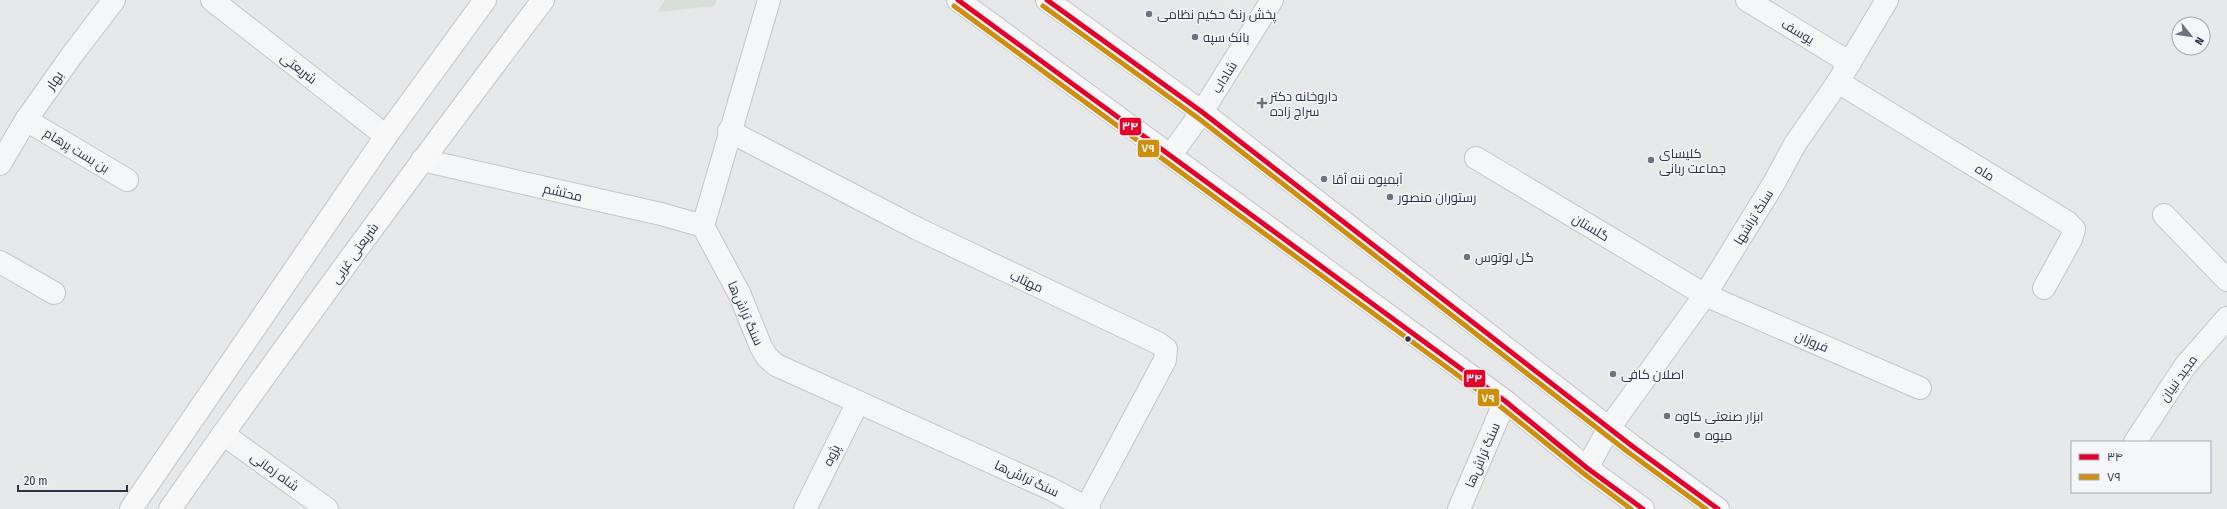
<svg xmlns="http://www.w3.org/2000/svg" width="2227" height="509" font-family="'Fira Sans Condensed',Cairo,sans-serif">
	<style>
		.green { fill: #d6ded6 }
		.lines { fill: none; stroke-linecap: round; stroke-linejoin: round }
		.minor-casing { stroke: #c4c6c8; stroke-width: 24 }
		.major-casing { stroke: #c2c5c8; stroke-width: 24 }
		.minor { stroke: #f5f6f7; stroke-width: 22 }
		.major { stroke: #f8f8f8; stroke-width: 22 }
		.bus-1-casing { stroke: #f4f6f9; stroke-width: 8 }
		.bus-2-casing { stroke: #f4f6f9; stroke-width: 8 }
		.bus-1 { stroke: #e4002b; stroke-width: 5 }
		.bus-2 { stroke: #ce8f0e; stroke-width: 5 }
		.poi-dot { fill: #6c737f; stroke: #f4f6f9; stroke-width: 1.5 }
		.bus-dot { fill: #2b3445; stroke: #f4f6f9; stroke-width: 1.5 }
		.labels { text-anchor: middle; stroke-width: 3; stroke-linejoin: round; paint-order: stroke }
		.poi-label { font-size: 13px; fill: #2b3445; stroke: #f4f6f9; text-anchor: start }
		.street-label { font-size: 13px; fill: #2b3445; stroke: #f4f6f9 }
		.line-badge { stroke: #f4f6f9; stroke-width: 1.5 }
		.badge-label { font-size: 11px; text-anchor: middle; font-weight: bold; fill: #fff }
	</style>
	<rect width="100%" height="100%" fill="#e6e8ea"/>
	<polygon class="green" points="665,0 717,0 714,6 658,12"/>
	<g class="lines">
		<g class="minor-casing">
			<g id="minor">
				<polyline points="212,0 386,136"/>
				<polyline points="769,0 703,226 740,295 761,347 767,357 776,365 1051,489 1089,509"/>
				<polyline points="1747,0 1850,63"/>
				<polyline points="1838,82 2067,222 2074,229 2071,239 2044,288"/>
				<polyline points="26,120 127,180"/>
				<polyline points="729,131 918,229 1158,343 1166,349 1165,360 1086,508"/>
				<polyline points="1170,156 1202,112 1272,0"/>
				<polyline points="1476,158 1705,295 1920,388"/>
				<polyline points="422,160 661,214 703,226"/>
				<polyline points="0,164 26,120 72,55 114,0"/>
				<polyline points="2164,215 2227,280"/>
				<polyline points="0,262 54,293"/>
				<polyline points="223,434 327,509"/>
				<polyline points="2135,442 2185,366 2227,318"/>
				<polyline points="1587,468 1609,428 1705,295 1774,183 1795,144 1838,82 1887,0"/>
				<polyline points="805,509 858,402"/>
				<polyline points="1459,509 1505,401"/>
			</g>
		</g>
		<g class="major-casing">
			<g id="major">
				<polyline points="958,0 1505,401 1587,468 1643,509"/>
				<polyline points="1047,0 1202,112 1632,446 1718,509"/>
				<polyline points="131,509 386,136 485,0"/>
				<path d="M 170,509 C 291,337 416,168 543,0"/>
			</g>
		</g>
		<use href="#minor" class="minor"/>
		<use href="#major" class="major"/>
		<g class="bus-1-casing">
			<g id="bus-1">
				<polyline points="958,0 1505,401 1587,468 1643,509"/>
				<polyline points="1047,0 1202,112 1632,446 1718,509"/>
			</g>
		</g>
		<g class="bus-2-casing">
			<g id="bus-2">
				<polyline points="954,6 1501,407 1583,473 1631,509"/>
				<polyline points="1043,6 1198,118 1628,452 1706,509"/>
			</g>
		</g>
		<use href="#bus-1" class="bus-1"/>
		<use href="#bus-2" class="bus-2"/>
	</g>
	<g class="poi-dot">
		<circle cx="1149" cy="14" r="4"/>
		<circle cx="1195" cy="37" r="4"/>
		<path d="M1260 97h4v4h4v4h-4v4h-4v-4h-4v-4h4z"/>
		<circle cx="1651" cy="160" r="4"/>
		<circle cx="1324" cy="179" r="4"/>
		<circle cx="1390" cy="197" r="4"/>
		<circle cx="1467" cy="257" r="4"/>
		<circle cx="1613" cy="374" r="4"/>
		<circle cx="1667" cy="416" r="4"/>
		<circle cx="1697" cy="435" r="4"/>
	</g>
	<circle class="bus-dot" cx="1408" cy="339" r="3.5"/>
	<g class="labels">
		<g class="poi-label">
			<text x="1157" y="19">پخش رنگ حکیم نظامی</text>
			<text x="1203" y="42">بانک سپه</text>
			<text x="1270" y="101">داروخانه دکتر<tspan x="1270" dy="15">سراج زاده</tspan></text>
			<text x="1659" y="158">کلیسای<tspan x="1659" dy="15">جماعت ربانی</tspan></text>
			<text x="1332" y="184">آبمیوه ننه آقا</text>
			<text x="1398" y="202">رستوران منصور</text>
			<text x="1475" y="262">گل لوتوس</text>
			<text x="1621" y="379">اصلان کافی</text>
			<text x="1675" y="421">ابزار صنعتی کاوه</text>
			<text x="1705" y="440">میوه</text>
		</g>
		<g class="street-label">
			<text transform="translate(1798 31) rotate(31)" y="5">یوسف</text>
			<text transform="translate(299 68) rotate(38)" y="5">شریعتی</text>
			<text transform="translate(1224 77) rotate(-58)" y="5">شاداب</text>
			<text transform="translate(54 80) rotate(-55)" y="5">بهار</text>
			<text transform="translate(77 150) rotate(31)" y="5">بن بست پرهام</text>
			<text transform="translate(1985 172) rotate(32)" y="5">ماه</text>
			<text transform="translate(563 192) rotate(13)" y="5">محتشم</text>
			<text transform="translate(1753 217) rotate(-58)" y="5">سنگ تراشها</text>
			<text transform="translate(1591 227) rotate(31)" y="5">گلستان</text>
			<text transform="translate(354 253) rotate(-54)" y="5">شریعتی غربی</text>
			<text transform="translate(1027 281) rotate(25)" y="5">مهتاب</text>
			<text transform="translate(746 313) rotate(66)" y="5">سنگ تراش‌ها</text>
			<text transform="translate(1812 341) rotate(23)" y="5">فروزان</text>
			<text transform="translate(2178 378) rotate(-54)" y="5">مجید نبیان</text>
			<text transform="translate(831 455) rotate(-64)" y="5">پژوه</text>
			<text transform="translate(1482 455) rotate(-67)" y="5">سنگ تراش‌ها</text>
			<text transform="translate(275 471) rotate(36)" y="5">شاه زمانی</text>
			<text transform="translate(1027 478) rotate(25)" y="5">سنگ تراش‌ها</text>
		</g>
	</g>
	<g class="line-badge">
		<rect x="1119" y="117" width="23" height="19" rx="4" fill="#e4002b"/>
		<rect x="1137" y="139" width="23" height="19" rx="4" fill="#ce8f0e"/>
		<rect x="1463" y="369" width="23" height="19" rx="4" fill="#e4002b"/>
		<rect x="1477" y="388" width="23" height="19" rx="4" fill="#ce8f0e"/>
	</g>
	<g class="badge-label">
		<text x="1130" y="130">۳۴</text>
		<text x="1148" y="152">۷۹</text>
		<text x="1474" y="382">۳۴</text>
		<text x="1488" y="402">۷۹</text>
	</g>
	<rect x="2071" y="441" width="140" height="52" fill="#f4f6f9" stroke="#a4a8b1"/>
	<rect x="2079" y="454" width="20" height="6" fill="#e4002b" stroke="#a4a8b1"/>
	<text x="2107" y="461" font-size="12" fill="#2b3445">۳۴</text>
	<rect x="2079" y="474" width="20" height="6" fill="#ce8f0e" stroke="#a4a8b1"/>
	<text x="2107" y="481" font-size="12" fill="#2b3445">۷۹</text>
	<g transform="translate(2191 36) rotate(120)"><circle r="19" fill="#f4f6f9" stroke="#a4a8b1"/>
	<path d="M0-3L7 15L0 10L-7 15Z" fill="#6c737f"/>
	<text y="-6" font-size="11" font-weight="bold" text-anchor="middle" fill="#2b3445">N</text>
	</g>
	<path d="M18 485v6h109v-6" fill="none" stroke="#2b3445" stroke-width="2"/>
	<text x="24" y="485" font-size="12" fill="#2b3445" stroke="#f4f6f9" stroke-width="3" paint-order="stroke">20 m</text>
</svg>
